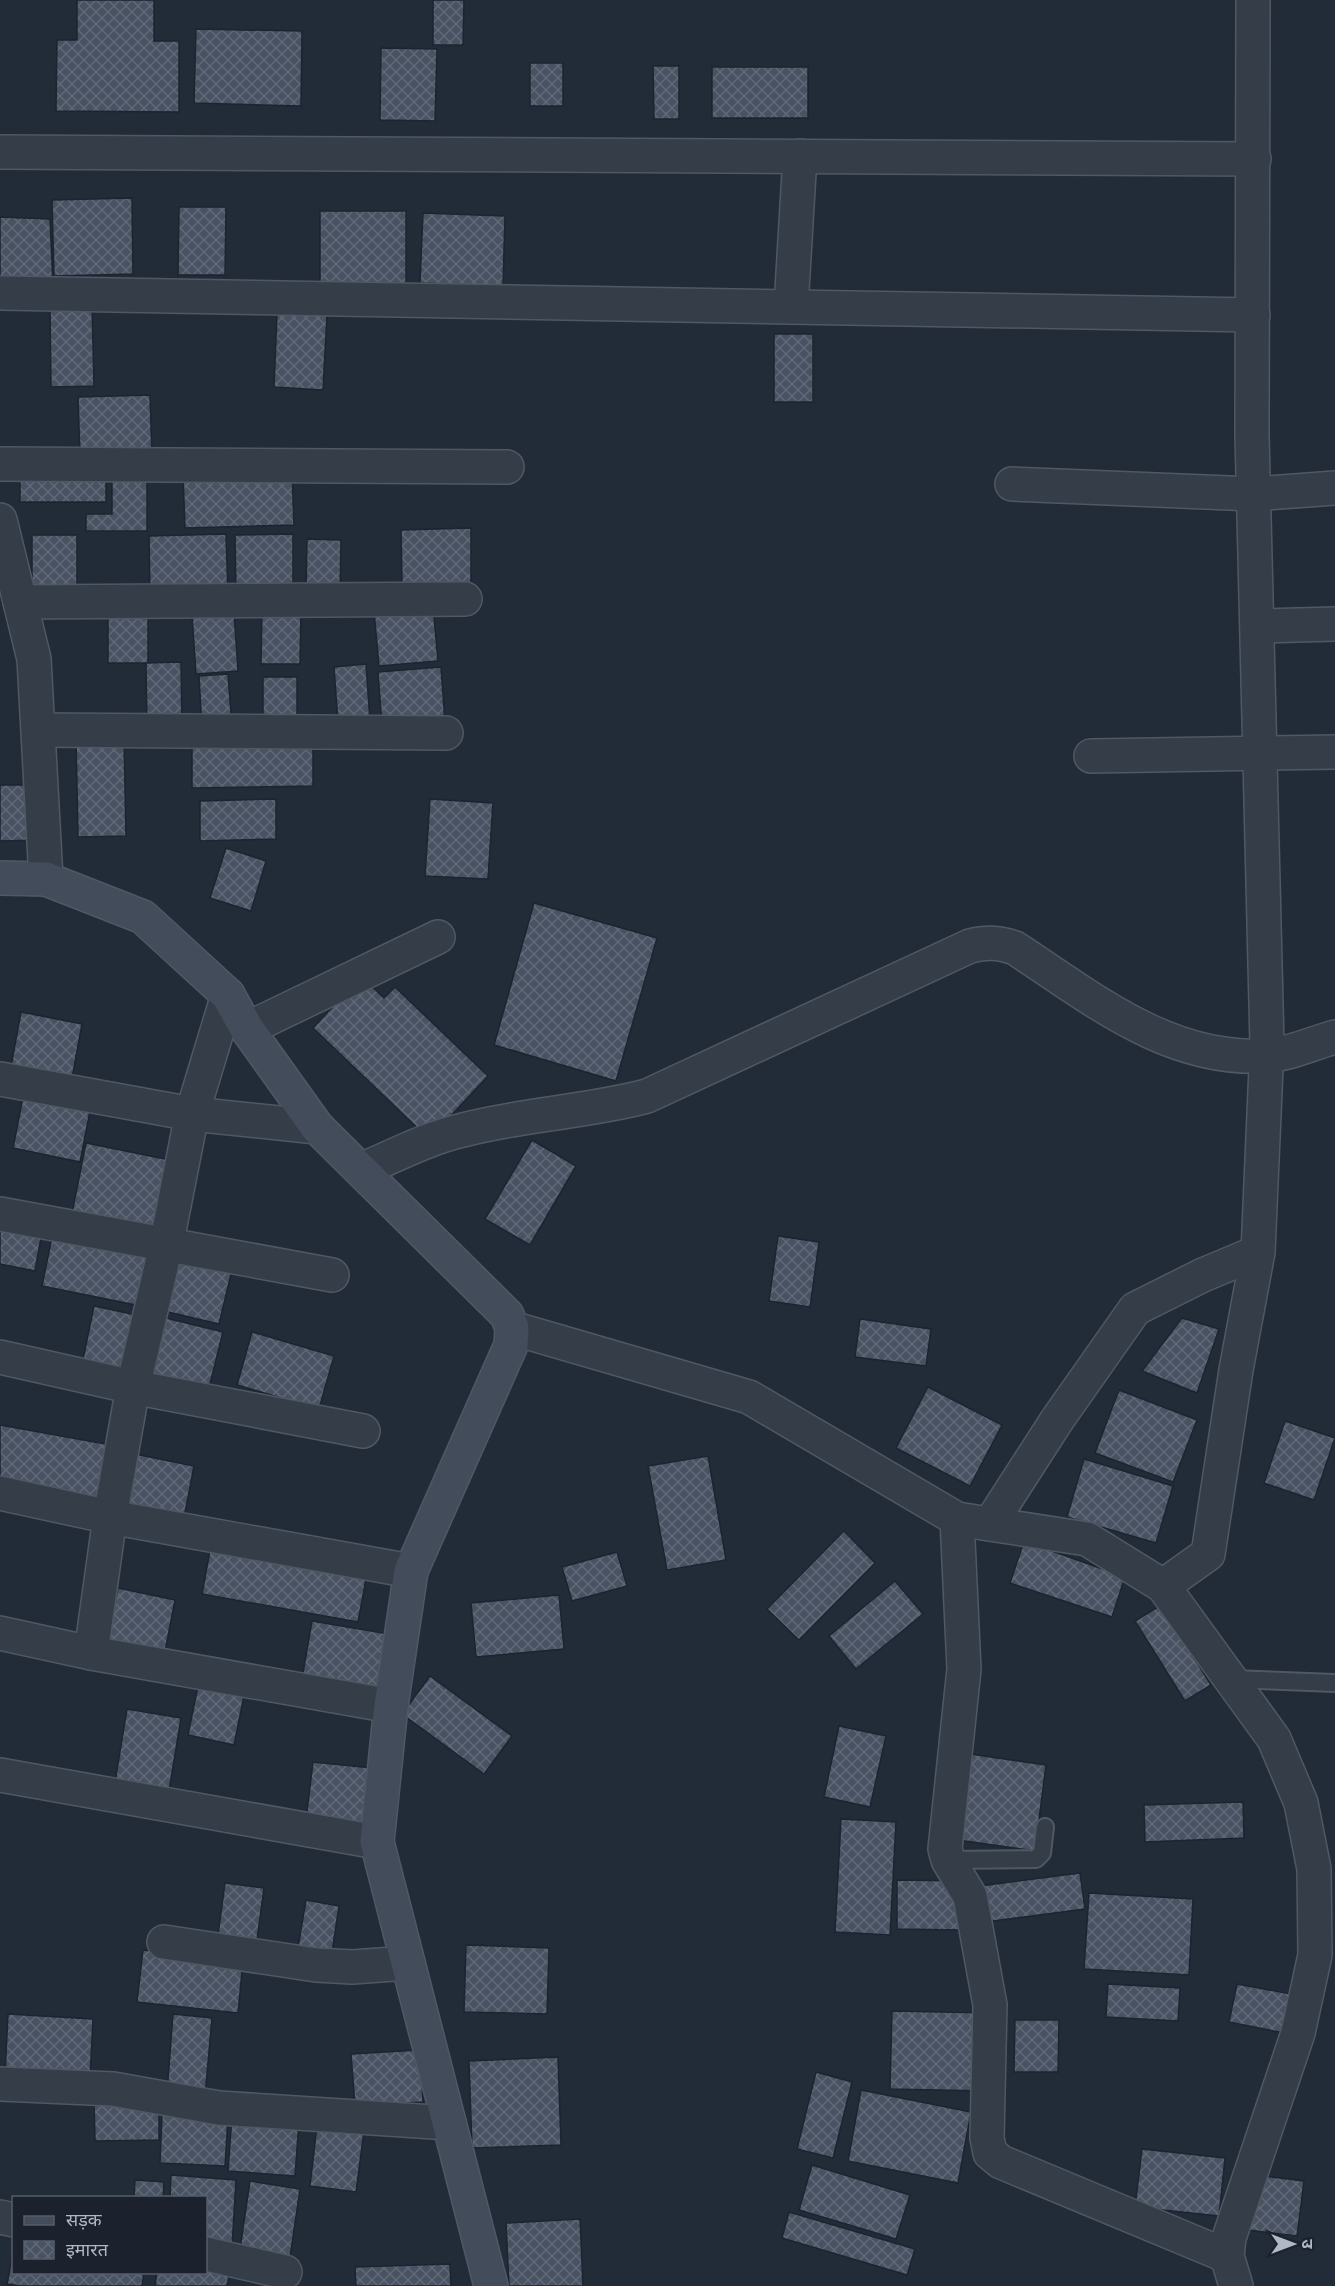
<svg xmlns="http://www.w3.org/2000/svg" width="1335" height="2286" font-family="'IBM Plex Sans','Noto Sans Devanagari',sans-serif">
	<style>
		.building { fill: url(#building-cross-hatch); stroke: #1c242f; stroke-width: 1.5 }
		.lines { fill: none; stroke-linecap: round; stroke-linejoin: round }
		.lane-casing { stroke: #505863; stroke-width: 20 }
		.street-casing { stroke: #505863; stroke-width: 36 }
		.secondary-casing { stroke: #505863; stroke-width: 36 }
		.lane { stroke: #353d48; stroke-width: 16 }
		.street { stroke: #353d48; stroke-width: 33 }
		.secondary { stroke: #434c5b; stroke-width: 33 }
	</style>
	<defs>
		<pattern id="building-cross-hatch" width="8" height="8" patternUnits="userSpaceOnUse" patternTransform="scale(1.5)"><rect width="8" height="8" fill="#485262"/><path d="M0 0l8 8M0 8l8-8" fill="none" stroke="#606977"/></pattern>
	</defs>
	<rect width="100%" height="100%" fill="#222b38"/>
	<g class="building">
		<polygon points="77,0 154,0 154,41 179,41 179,112 56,111 57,40 77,40"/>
		<polygon points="433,0 464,0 463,45 433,45"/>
		<polygon points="196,29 302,31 301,106 194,103"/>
		<polygon points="381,48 437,49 435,121 380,120"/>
		<rect x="530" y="63" width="33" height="43"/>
		<polygon points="653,66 679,66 679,119 654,119"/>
		<rect x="712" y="67" width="96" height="51"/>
		<polygon points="132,198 133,274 54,276 52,200"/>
		<polygon points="179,207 226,207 225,275 178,275"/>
		<rect x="320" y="211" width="86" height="75"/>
		<polygon points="423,213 505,216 503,286 420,283"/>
		<polygon points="0,217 50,219 53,285 0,280"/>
		<polygon points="92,306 94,386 51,387 50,307"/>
		<polygon points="277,313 327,315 323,390 274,387"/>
		<rect x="774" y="334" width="39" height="68"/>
		<polygon points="150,395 152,454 80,457 78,397"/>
		<polygon points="292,471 294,525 185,528 183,474"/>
		<rect x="20" y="474" width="86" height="28"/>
		<polygon points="112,474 147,474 147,531 86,531 86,514 112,514"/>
		<polygon points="471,528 471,583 402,584 401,530"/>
		<polygon points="226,534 228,595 150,597 149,536"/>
		<polygon points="293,534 293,594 236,595 235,535"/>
		<rect x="32" y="535" width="45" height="54"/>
		<polygon points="307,539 341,540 340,594 306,592"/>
		<rect x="108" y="606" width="40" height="57"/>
		<polygon points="433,606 438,661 379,666 374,611"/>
		<polygon points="262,608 301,609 300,664 261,664"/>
		<polygon points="234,612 238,671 196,674 192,615"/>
		<polygon points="181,662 182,727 147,728 146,663"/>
		<polygon points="366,664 370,721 338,723 334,667"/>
		<polygon points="441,667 445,722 382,726 378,672"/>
		<polygon points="228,674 232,727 202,729 199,676"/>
		<rect x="263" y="677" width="34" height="49"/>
		<polygon points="313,736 313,786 192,788 192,738"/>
		<polygon points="124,738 126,836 78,837 76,739"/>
		<polygon points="0,785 37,785 39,840 0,841"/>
		<polygon points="276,799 276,839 200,841 200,801"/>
		<polygon points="430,799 493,803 488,879 425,876"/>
		<polygon points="226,848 266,861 251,911 210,898"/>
		<polygon points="534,903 657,938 616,1081 494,1045"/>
		<polygon points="361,976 384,998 395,987 488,1076 429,1139 313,1028"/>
		<polygon points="21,1012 82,1024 71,1084 10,1072"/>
		<polygon points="25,1087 92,1101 80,1162 13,1148"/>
		<polygon points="532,1140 576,1166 530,1245 485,1219"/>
		<polygon points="86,1143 170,1160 156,1235 71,1218"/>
		<polygon points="0,1223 42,1232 35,1271 0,1264"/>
		<polygon points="778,1236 819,1242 810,1307 769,1301"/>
		<polygon points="52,1237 146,1257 136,1305 42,1286"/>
		<polygon points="175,1257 232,1270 219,1324 164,1311"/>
		<polygon points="94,1306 141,1316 130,1374 82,1364"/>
		<polygon points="166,1318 223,1332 209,1388 152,1375"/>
		<polygon points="1182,1318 1219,1329 1197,1393 1142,1371"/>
		<polygon points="860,1319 931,1329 926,1366 855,1357"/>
		<polygon points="252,1332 334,1356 319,1409 237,1385"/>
		<polygon points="928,1387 1002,1425 970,1486 896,1448"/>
		<polygon points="1119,1390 1197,1420 1173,1482 1095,1453"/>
		<polygon points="1285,1421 1335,1438 1314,1500 1264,1483"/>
		<polygon points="0,1425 111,1445 101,1500 0,1482"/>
		<polygon points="135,1454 194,1466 184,1518 125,1508"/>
		<polygon points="708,1456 726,1560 667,1570 648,1466"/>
		<polygon points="1084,1459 1173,1486 1156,1543 1067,1517"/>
		<polygon points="844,1531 875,1563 799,1640 767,1609"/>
		<polygon points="1024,1541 1125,1577 1112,1617 1010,1583"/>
		<polygon points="211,1545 367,1574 358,1622 202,1594"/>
		<polygon points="617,1552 627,1586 572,1601 562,1567"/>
		<polygon points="895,1581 923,1614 856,1669 829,1636"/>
		<polygon points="118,1588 175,1600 164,1657 107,1645"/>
		<polygon points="559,1595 564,1649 476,1657 471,1603"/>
		<polygon points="1161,1605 1211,1685 1185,1701 1135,1621"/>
		<polygon points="312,1621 395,1635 386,1697 301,1684"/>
		<polygon points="200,1676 246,1686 234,1745 188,1735"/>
		<polygon points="430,1676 512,1736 484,1774 402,1714"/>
		<polygon points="127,1709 181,1718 169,1791 115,1782"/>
		<polygon points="839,1726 886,1736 870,1807 824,1797"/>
		<polygon points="970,1754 1046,1765 1035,1851 958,1840"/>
		<polygon points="313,1762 372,1768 366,1827 306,1820"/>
		<polygon points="1243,1802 1244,1838 1145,1842 1144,1805"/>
		<polygon points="841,1819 896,1822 890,1935 835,1932"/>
		<polygon points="1080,1873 1085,1909 985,1922 980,1886"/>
		<polygon points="897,1880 962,1881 961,1930 897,1929"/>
		<polygon points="225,1883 264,1888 257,1940 218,1935"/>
		<polygon points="1089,1893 1193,1899 1189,1975 1084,1969"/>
		<polygon points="306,1900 339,1906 331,1959 297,1953"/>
		<polygon points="466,1945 549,1948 547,2014 464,2012"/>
		<polygon points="143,1950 243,1961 238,2013 137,2002"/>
		<polygon points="1108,1984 1180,1988 1178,2021 1106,2017"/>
		<polygon points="1237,1984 1291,1994 1284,2033 1229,2022"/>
		<polygon points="892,2011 990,2013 988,2091 890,2089"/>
		<polygon points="8,2014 93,2019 90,2079 5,2074"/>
		<polygon points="173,2014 212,2018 205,2096 167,2092"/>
		<polygon points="1015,2020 1059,2020 1058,2072 1014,2072"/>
		<polygon points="420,2050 423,2102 355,2106 351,2054"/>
		<polygon points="558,2057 561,2145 472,2148 469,2061"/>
		<polygon points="816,2072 852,2082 833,2158 797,2149"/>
		<polygon points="861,2090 971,2112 958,2183 848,2161"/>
		<polygon points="159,2099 159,2140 95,2141 94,2100"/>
		<polygon points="162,2114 228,2118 225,2166 160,2163"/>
		<polygon points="232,2116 299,2121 295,2176 228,2171"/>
		<polygon points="318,2117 365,2123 356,2192 310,2186"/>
		<polygon points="1142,2149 1225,2158 1219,2216 1135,2207"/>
		<polygon points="812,2165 910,2195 896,2239 799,2210"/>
		<polygon points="171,2175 236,2180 232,2247 206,2245 206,2198 170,2198"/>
		<polygon points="1255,2175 1304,2181 1297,2236 1248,2230"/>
		<polygon points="135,2180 164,2182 163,2198 134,2198"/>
		<polygon points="250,2181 300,2189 289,2264 239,2256"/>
		<polygon points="789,2212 915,2249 907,2275 782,2238"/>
		<polygon points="580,2219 583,2286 509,2286 506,2223"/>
		<polygon points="14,2248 14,2272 144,2272 142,2286 21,2286 7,2284"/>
		<polygon points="206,2260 231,2264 227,2286 155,2286 157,2272 206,2272"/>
		<polygon points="450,2264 451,2286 356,2286 355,2267"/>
	</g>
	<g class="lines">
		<g class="lane-casing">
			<g id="lane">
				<polyline points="1232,1679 1335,1683"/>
				<polyline points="948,1860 1036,1859 1042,1853 1045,1827"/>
			</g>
		</g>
		<g class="street-casing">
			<g id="street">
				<polyline points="0,152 1254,159"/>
				<polyline points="0,293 1253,315"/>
				<polyline points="791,307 800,156"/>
				<polyline points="0,464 507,467"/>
				<polyline points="1012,484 1254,494 1335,488"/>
				<polyline points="0,520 34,659 46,879"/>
				<polyline points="20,602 465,599"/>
				<polyline points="1258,626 1335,624"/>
				<polyline points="39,730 446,733"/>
				<polyline points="1091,756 1335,752"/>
				<polyline points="247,1029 438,937"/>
				<polyline points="0,1079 192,1114 317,1127"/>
				<path d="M 361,1170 C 394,1156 428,1138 463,1130 C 524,1114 587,1112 647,1096 L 970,946 C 986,942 998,942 1015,948 C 1092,998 1167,1061 1265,1056 C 1287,1055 1313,1043 1335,1037"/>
				<polyline points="0,1214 332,1275"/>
				<polyline points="512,1328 749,1397 957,1519 964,1669 945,1849 948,1860 970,1896 990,2005 987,2138 990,2153 1001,2162 1227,2256"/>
				<polyline points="0,1357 133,1387 363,1431"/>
				<polyline points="0,1493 110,1517 411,1571"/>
				<polyline points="957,1519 1087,1539 1163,1586 1274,1739 1301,1803 1314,1869 1315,1955 1298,2033 1229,2238 1227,2256 1236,2286"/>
				<polyline points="990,1524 1057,1420 1135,1309 1203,1275 1258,1252"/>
				<polyline points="1163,1586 1208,1554 1236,1370 1258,1252 1267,1045 1252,435 1253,0"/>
				<polyline points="0,1633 91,1653 391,1706"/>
				<polyline points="91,1653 110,1517 133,1387 166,1246 192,1114 228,995"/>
				<polyline points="0,1775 377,1842"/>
				<polyline points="164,1942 316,1965 352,1967 408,1963"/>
				<polyline points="0,2084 113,2089 219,2108 449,2123"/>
				<polyline points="0,2217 14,2220"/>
				<polyline points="206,2254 285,2272"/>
			</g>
		</g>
		<g class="secondary-casing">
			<polyline id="secondary" points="0,878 46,879 143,917 228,995 247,1029 317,1127 507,1315 512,1328 511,1345 411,1571 391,1706 377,1842 491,2286"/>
		</g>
		<use href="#lane" class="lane"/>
		<use href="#street" class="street"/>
		<use href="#secondary" class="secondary"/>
	</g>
	<rect x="12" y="2196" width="195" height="78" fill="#1b222d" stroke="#575e6a" stroke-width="1.5"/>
	<rect x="24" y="2216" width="30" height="9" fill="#434c5b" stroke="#575e6a" stroke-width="1.5"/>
	<text x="66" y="2226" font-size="18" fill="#b0b8c5">सड़क</text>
	<rect x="24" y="2241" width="30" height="18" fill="url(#building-cross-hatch)" stroke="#575e6a" stroke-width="1.5"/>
	<text x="66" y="2256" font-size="18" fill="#b0b8c5">इमारत</text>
	<g transform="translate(1293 2244) rotate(90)" stroke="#1b222d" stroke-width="4.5" paint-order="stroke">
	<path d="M0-4.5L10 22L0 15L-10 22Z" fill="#b0b8c5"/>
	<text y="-9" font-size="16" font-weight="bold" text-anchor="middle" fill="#b0b8c5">उ</text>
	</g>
</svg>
